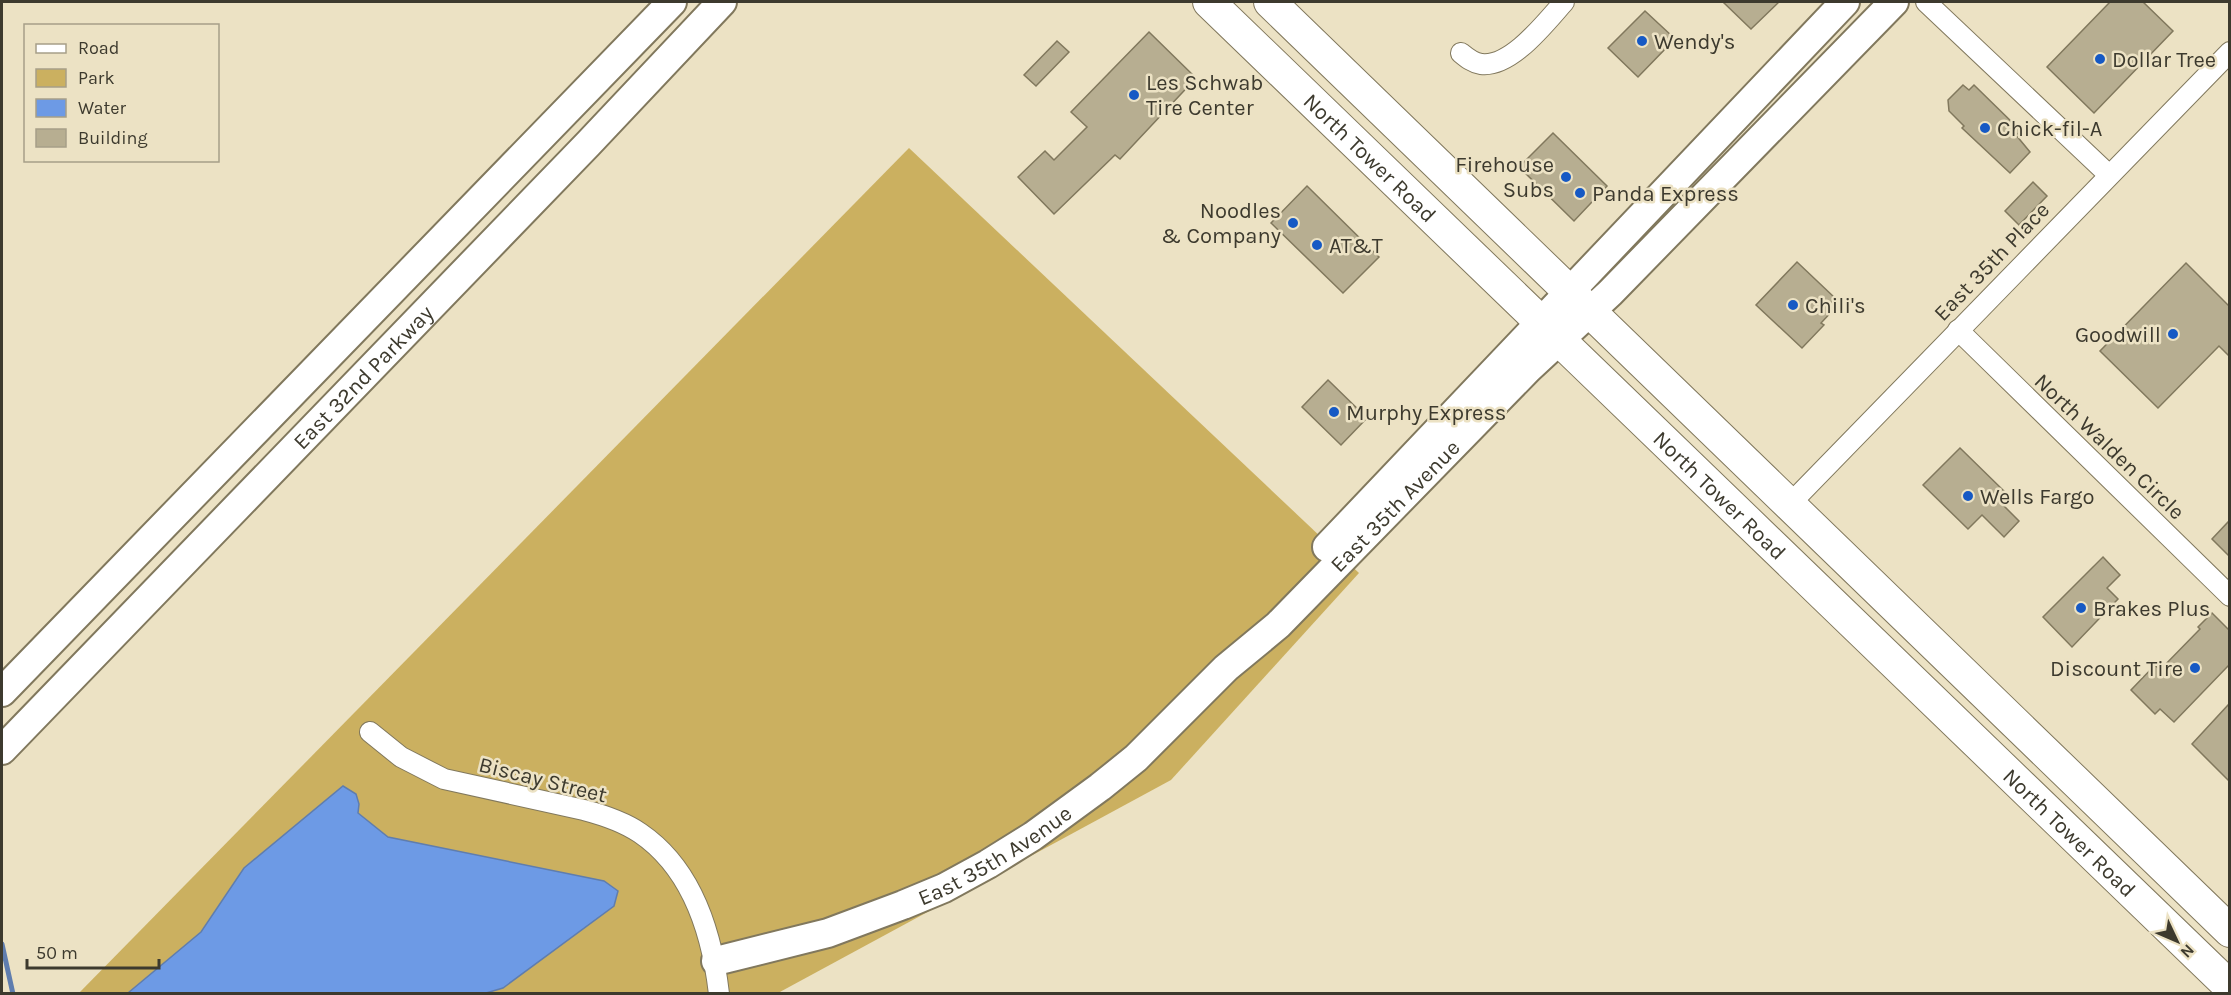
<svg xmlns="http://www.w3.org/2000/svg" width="2231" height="995" font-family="Karla,sans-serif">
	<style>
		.green { fill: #cbb060 }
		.water { fill: #6d9ae5; stroke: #5f7dae; stroke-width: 1.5 }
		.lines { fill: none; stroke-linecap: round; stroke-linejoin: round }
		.stream { stroke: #5f7dae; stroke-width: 5 }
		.building { fill: #b7ae91; stroke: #81785d; stroke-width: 1.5 }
		.street-casing { stroke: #81785d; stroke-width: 22 }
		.secondary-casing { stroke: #81785d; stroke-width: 32 }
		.primary-casing { stroke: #81785d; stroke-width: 34 }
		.street { stroke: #fff; stroke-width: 20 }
		.secondary { stroke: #fff; stroke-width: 28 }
		.primary { stroke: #fff; stroke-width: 32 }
		.poi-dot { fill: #1659c4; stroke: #ece2c4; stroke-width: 2 }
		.labels { text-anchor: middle; stroke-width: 5; stroke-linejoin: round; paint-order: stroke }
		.poi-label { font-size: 22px; fill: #3d3a2e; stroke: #ece2c4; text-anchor: start }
		.street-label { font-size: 22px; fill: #3d3a2e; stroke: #ece2c4 }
	</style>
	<rect width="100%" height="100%" fill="#ece2c4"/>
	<polygon class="green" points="909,148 1359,573 1171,780 778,993 78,994"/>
	<polygon class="water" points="343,786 356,794 359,804 358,813 388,837 604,881 618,891 614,906 503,988 486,993 128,993 201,932 244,868"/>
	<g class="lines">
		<polyline class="stream" points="2,944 13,994"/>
	</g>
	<g class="building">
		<polygon points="1723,2 1779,2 1751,29"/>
		<polygon points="2110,2 2143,2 2173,31 2094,113 2047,67"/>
		<polygon points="1645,11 1673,37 1666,45 1667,47 1638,77 1608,48"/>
		<polygon points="1149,32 1196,78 1120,159 1115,155 1054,214 1018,177 1045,151 1054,160 1087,127 1071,112"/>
		<polygon points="1057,41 1069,52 1036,86 1024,75"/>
		<polygon points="1963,85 1969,90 1974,85 2021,131 2016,135 2030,152 2010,173 1962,128 1964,126 1949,111 1948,100"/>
		<polygon points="1553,133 1607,186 1574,221 1519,167"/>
		<polygon points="2033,182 2047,196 2019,225 2005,211"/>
		<polygon points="1307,186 1379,257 1343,293 1271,223"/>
		<polygon points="1797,262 1835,298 1829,305 1834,309 1821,323 1824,325 1802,348 1756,305"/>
		<polygon points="2186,263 2229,306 2229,356 2219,346 2158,408 2100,351"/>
		<polygon points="1328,380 1367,418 1341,445 1302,407"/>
		<polygon points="1960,448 2005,492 1998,500 2019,521 2004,537 1982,515 1968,529 1923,485"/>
		<polygon points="2229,521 2229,556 2212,539"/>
		<polygon points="2103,557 2120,575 2107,588 2118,599 2072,647 2043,617"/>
		<polygon points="2212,613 2229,630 2229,665 2174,722 2160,709 2155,714 2131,690 2155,665 2160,670 2200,629 2198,627"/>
		<polygon points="2229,704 2229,781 2192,744"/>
	</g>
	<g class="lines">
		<g class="street-casing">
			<g id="street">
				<polyline points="1926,2 2109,175"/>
				<path d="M 1461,53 C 1467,58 1473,63 1481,64 C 1511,68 1546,22 1564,2"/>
				<polyline points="1958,330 2230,596"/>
				<polyline points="1789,505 2230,52"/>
				<path d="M 370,732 L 401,757 L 444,779 L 584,810 C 603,815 624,822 640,833 C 693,869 712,933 719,994"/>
			</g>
		</g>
		<g class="secondary-casing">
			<g id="secondary">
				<polyline points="1327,547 1845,2"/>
				<polyline points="2,692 672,2"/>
				<path id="s1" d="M 2,750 L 588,144 L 722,2"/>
				<path id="s2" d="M 716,961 L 828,933 L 903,905 L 944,888 L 988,864 L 1033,836 L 1100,787 L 1136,758 L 1226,668 L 1278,625 L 1528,369 L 1610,293 L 1894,2"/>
			</g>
		</g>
		<g class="primary-casing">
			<g id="primary">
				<path id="s3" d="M 1209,2 L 2230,987"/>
				<polyline points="1270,2 2230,931"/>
			</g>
		</g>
		<use href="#street" class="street"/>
		<use href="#secondary" class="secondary"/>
		<use href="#primary" class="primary"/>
	</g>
	<g class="poi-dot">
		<circle cx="1642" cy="41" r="6"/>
		<circle cx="2100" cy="59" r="6"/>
		<circle cx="1134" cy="95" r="6"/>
		<circle cx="1985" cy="128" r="6"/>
		<circle cx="1566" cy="177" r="6"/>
		<circle cx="1580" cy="193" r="6"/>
		<circle cx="1293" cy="223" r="6"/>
		<circle cx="1317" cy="245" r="6"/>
		<circle cx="1793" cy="305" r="6"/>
		<circle cx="2173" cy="334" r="6"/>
		<circle cx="1334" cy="412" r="6"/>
		<circle cx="1968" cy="496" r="6"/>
		<circle cx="2081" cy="608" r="6"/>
		<circle cx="2195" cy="668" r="6"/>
	</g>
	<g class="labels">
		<g class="poi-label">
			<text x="1654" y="49">Wendy's</text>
			<text x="2112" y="67">Dollar Tree</text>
			<text x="1146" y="90">Les Schwab<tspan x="1146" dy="25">Tire Center</tspan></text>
			<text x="1997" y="136">Chick-fil-A</text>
			<text x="1554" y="172" text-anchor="end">Firehouse<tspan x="1554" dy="25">Subs</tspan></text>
			<text x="1592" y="201">Panda Express</text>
			<text x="1281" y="218" text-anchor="end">Noodles<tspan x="1281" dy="25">&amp; Company</tspan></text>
			<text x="1329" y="253">AT&amp;T</text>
			<text x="1805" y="313">Chili's</text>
			<text x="2161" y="342" text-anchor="end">Goodwill</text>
			<text x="1346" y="420">Murphy Express</text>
			<text x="1980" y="504">Wells Fargo</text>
			<text x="2093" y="616">Brakes Plus</text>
			<text x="2183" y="676" text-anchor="end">Discount Tire</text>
		</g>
		<g class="street-label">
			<text dy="8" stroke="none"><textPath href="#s3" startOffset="224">North Tower Road</textPath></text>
			<text transform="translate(1991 261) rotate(-46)" y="8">East 35th Place</text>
			<text dy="8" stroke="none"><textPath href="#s1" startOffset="519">East 32nd Parkway</textPath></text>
			<text transform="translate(2110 446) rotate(44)" y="8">North Walden Circle</text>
			<text dy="8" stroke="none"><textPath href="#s3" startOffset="710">North Tower Road</textPath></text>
			<text dy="8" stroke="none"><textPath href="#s2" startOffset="834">East 35th Avenue</textPath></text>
			<text transform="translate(543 779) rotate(14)" y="8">Biscay Street</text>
			<text dy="8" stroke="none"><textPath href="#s3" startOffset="1196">North Tower Road</textPath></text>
			<text dy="8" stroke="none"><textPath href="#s2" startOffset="300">East 35th Avenue</textPath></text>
		</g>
	</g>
	<rect width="2231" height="995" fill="none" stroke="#3d3a2e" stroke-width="6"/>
	<rect x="24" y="24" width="195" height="138" fill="#ece2c4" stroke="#a69f88" stroke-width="1.5"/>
	<rect x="36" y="44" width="30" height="9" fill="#ffffff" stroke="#a69f88" stroke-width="1.5"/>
	<text x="78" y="54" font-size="18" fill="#3d3a2e">Road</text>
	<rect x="36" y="69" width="30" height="18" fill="#cbb060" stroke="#a69f88" stroke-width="1.5"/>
	<text x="78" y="84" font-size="18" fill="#3d3a2e">Park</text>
	<rect x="36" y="99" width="30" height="18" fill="#6d9ae5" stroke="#a69f88" stroke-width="1.5"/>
	<text x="78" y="114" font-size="18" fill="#3d3a2e">Water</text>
	<rect x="36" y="129" width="30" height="18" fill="#b7ae91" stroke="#a69f88" stroke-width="1.5"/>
	<text x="78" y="144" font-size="18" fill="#3d3a2e">Building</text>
	<g transform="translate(2177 941) rotate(134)" stroke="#ece2c4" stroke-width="4.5" paint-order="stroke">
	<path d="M0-4.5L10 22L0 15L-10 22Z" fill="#3d3a2e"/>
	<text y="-9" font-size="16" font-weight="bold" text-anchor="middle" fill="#3d3a2e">N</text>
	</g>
	<path d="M27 959v9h132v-9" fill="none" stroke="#3d3a2e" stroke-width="3"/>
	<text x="36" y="959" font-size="18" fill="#3d3a2e" stroke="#ece2c4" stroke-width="4.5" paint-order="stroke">50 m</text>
</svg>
